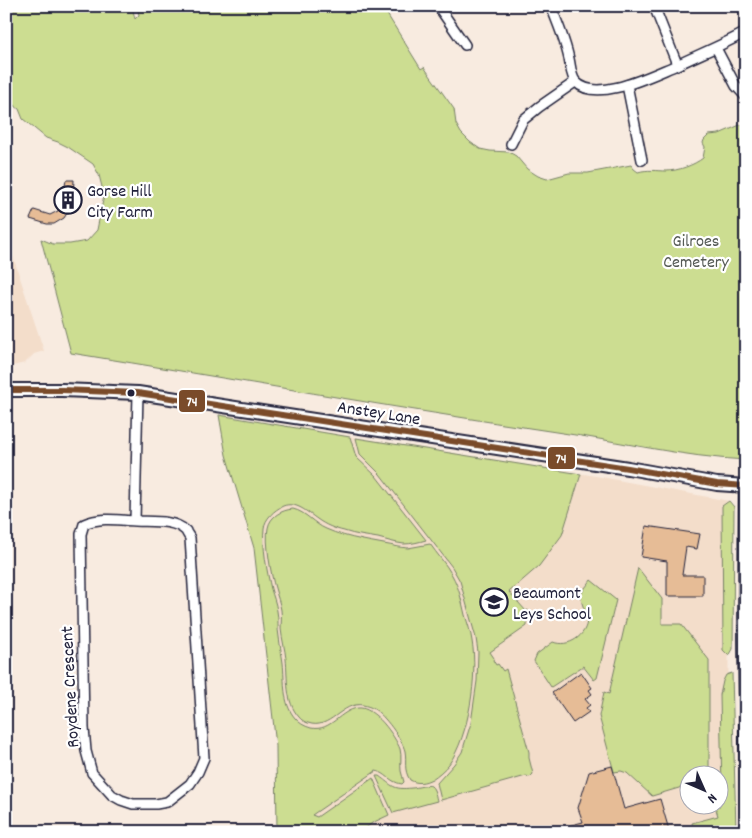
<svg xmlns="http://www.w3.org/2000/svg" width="752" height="838" font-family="Dekko,sans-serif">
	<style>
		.built { fill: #f3ddca; fill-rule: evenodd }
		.green { fill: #ccdd91; stroke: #778066 }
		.building { fill: #e6bc96; stroke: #22223b }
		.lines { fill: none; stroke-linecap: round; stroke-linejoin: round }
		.street-casing { stroke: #22223b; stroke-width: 12 }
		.secondary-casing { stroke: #22223b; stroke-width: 16 }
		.street { stroke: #fff; stroke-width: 9 }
		.secondary { stroke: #fff; stroke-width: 12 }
		.bus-1-casing { stroke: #fff; stroke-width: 10 }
		.bus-1 { stroke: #7a4b2a; stroke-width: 6 }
		.bus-dot { fill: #22223b; stroke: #fff; stroke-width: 2 }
		.labels { text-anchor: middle; stroke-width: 4.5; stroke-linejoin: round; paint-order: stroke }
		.poi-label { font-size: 18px; fill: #22223b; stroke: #fff; text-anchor: start }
		.park-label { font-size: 18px; fill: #555a55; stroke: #fff }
		.street-label { font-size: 18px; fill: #22223b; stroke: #fff }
		.line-badge { stroke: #fff; stroke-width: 2 }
		.badge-label { font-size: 14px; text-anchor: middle; font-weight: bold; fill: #fff }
	</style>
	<rect width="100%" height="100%" fill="#f8ebe0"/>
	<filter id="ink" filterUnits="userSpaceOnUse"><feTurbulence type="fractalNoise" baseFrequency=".02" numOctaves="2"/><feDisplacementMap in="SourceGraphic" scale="10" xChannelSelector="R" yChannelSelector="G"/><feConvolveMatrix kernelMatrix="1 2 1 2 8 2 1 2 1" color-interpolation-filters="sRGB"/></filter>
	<g filter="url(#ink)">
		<g class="built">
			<polygon points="6,235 44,351 34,354 25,363 12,366 6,366"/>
			<path d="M 219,415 L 596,476 L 729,501 L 728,832 L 277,832 L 276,746 L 254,548 L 226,455 ZM 690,776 L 720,776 L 720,806 L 690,806 Z"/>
		</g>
		<g class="green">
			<path d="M 6,6 L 132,6 L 135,19 L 139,15 L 137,6 L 158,6 L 156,7 L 162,11 L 177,6 L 382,6 L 421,69 L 424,67 L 454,109 L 456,124 L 461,133 L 470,142 L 480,149 L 490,151 L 509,152 L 516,156 L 527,169 L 538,176 L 547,179 L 569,173 L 588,173 L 631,165 L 634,169 L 638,172 C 648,169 656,171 666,171 C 678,171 694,165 703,158 L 705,147 L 703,143 L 704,140 L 709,135 L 719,134 L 740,125 L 746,125 L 746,460 C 682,457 619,441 556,432 C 394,408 233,379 71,353 L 41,239 L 53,244 L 70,244 L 87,241 L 97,230 L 104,195 L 99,175 L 93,164 L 68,147 L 58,142 L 46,138 L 23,119 L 19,109 L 6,99 Z"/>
			<path d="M 219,415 L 350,437 L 356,457 L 376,476 L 426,540 C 419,542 411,544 404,544 C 395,543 386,540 378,538 C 367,536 355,535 344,531 C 335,529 325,525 317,519 C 307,512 296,501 283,506 C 274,510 265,519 264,528 C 262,545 267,572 271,589 C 273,596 276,603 277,611 C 279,619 277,628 279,637 C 280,646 282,655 283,663 C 285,681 282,703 295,718 C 299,723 304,726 311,728 C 331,732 340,710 358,708 C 374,706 395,736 400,749 C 402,756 400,764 401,771 C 402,775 403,778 404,782 L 402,784 C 389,782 387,773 376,771 L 312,815 L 317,817 L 373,778 L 389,815 L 372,823 L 361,832 L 277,832 L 276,746 L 254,548 L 226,455 Z"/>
			<polygon points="356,438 581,474 562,535 539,566 509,592 526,611 528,610 527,626 490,652 494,658 493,660 496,665 498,664 503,671 506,669 529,752 529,758 533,774 530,777 526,776 441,800 437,783 454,764 462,752 471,723 477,681 478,652 476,638 460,581 452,567 380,474 360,454"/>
			<polygon points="729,501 734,507 733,649 729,656 723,650 722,506"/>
			<path d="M 293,509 C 306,512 314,524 326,529 C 348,539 376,542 399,547 L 408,548 L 430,544 C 437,554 446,564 452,575 C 459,587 462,602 465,615 C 468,624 471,633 472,641 C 478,675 469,736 449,764 C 444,770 438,775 432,779 C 424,783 417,784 410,780 C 403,769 407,762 405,751 C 402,739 384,715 374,709 C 371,707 367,706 363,705 C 342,701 330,731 308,723 C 305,722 301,720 299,717 C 285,702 288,678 286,659 C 285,649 282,639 281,629 C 281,623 282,617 281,610 C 280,603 277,596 275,588 C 271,575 265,541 268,528 C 270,516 282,510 293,509 Z"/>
			<polygon points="638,568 662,599 662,624 681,624 709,660 709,772 708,775 690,776 689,785 652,796 627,773 621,771 614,772 599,716 604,692 609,694"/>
			<path d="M 591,580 L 616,600 L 597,678 L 594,680 L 583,666 L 551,687 L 534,661 L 537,654 L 553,642 C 568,648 587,636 587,619 C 586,611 581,604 581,597 C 581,591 588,585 591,580 Z"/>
			<polygon points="732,673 736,832 694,832 692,823 718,816 715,806 720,806 720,798 722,791 720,695 723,681 726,675"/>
			<path d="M 376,776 L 379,776 C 393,786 393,790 412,788 C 416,788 429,784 431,786 C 435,789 436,797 437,801 L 393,813 Z"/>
		</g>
		<g class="building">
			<polygon points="66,180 74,180 73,197 71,207 64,218 54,224 47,224 30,219 34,210 50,215 58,211 62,203"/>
			<polygon points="646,526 700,534 697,549 686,547 682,575 703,575 703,596 667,596 667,561 641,557"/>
			<polygon points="581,672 592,688 589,690 592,694 585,699 590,705 586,708 589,712 573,723 552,693"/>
			<polygon points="612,766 624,809 660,799 669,830 660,832 557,832 556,829 583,822 578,808 589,772"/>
		</g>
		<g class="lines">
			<g class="street-casing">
				<g id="street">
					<polyline points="438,6 465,45"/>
					<path d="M 551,6 C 558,25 567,44 570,64 C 571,70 572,78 576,82 C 597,104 654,74 677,65 C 700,54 723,45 746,32"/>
					<polyline points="654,6 677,64"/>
					<polyline points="716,48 736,86 746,97"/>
					<polyline points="627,85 642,160"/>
					<polyline points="511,144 523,120 539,107 575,82"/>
					<polyline points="744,486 743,638 746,832"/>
					<path d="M 135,521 C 118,520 100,517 84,524 L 81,534 L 84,728 L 86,751 L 92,773 L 112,795 L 121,800 L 133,804 L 156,804 L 167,802 L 190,784 L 198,772 L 204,758 L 190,538 C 190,538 186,532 186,531 C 174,519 150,522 135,521 L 138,393"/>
				</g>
			</g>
			<g class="secondary-casing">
				<polyline id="secondary" points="6,390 62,390 138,393 628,468 717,484 746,486"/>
			</g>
			<use href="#street" class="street"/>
			<use href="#secondary" class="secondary"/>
			<g class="bus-1-casing">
				<polyline id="bus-1" points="6,390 62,390 138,393 628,468 717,484 746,486"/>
			</g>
			<use href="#bus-1" class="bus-1"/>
		</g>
	</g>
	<defs>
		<g id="building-ring" transform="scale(1.4375)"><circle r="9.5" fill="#fff" stroke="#22223b" stroke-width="1.5"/><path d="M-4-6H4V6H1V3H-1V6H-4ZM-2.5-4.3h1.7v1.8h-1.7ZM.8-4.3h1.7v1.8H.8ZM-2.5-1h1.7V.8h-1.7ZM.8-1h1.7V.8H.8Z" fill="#22223b"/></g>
		<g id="school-ring" transform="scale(1.4375)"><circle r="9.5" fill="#fff" stroke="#22223b" stroke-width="1.5"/><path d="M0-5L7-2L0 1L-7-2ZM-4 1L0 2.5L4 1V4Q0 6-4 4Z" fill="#22223b"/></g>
	</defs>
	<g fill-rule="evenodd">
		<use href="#building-ring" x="68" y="200"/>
		<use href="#school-ring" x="494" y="602"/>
	</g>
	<circle class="bus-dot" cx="131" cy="393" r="4.5"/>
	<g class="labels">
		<g class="poi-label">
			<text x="87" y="196">Gorse Hill<tspan x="87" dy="21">City Farm</tspan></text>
			<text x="513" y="598">Beaumont<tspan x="513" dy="21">Leys School</tspan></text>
		</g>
		<g class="park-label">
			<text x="696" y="246">Gilroes<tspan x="696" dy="21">Cemetery</tspan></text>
		</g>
		<g class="street-label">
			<text transform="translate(379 412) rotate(9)" y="6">Anstey Lane</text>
			<text transform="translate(69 687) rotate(-93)" y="6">Roydene Crescent</text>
		</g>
	</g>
	<g class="line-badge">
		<rect x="178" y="389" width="28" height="24" rx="5" fill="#7a4b2a"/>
		<rect x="547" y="446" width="29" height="24" rx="5" fill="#7a4b2a"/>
	</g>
	<g class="badge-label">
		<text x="192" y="406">74</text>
		<text x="561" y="463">74</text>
	</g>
	<rect width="752" height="838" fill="none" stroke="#fff" stroke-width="25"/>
	<rect x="12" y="12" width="727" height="813" fill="none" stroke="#22223b" stroke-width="2" filter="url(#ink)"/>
	<g transform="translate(704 790) rotate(135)"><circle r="24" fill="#ffffff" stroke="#a7a7b1"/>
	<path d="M0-4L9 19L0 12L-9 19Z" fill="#22223b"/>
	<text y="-8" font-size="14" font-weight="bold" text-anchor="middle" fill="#22223b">N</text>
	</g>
</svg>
